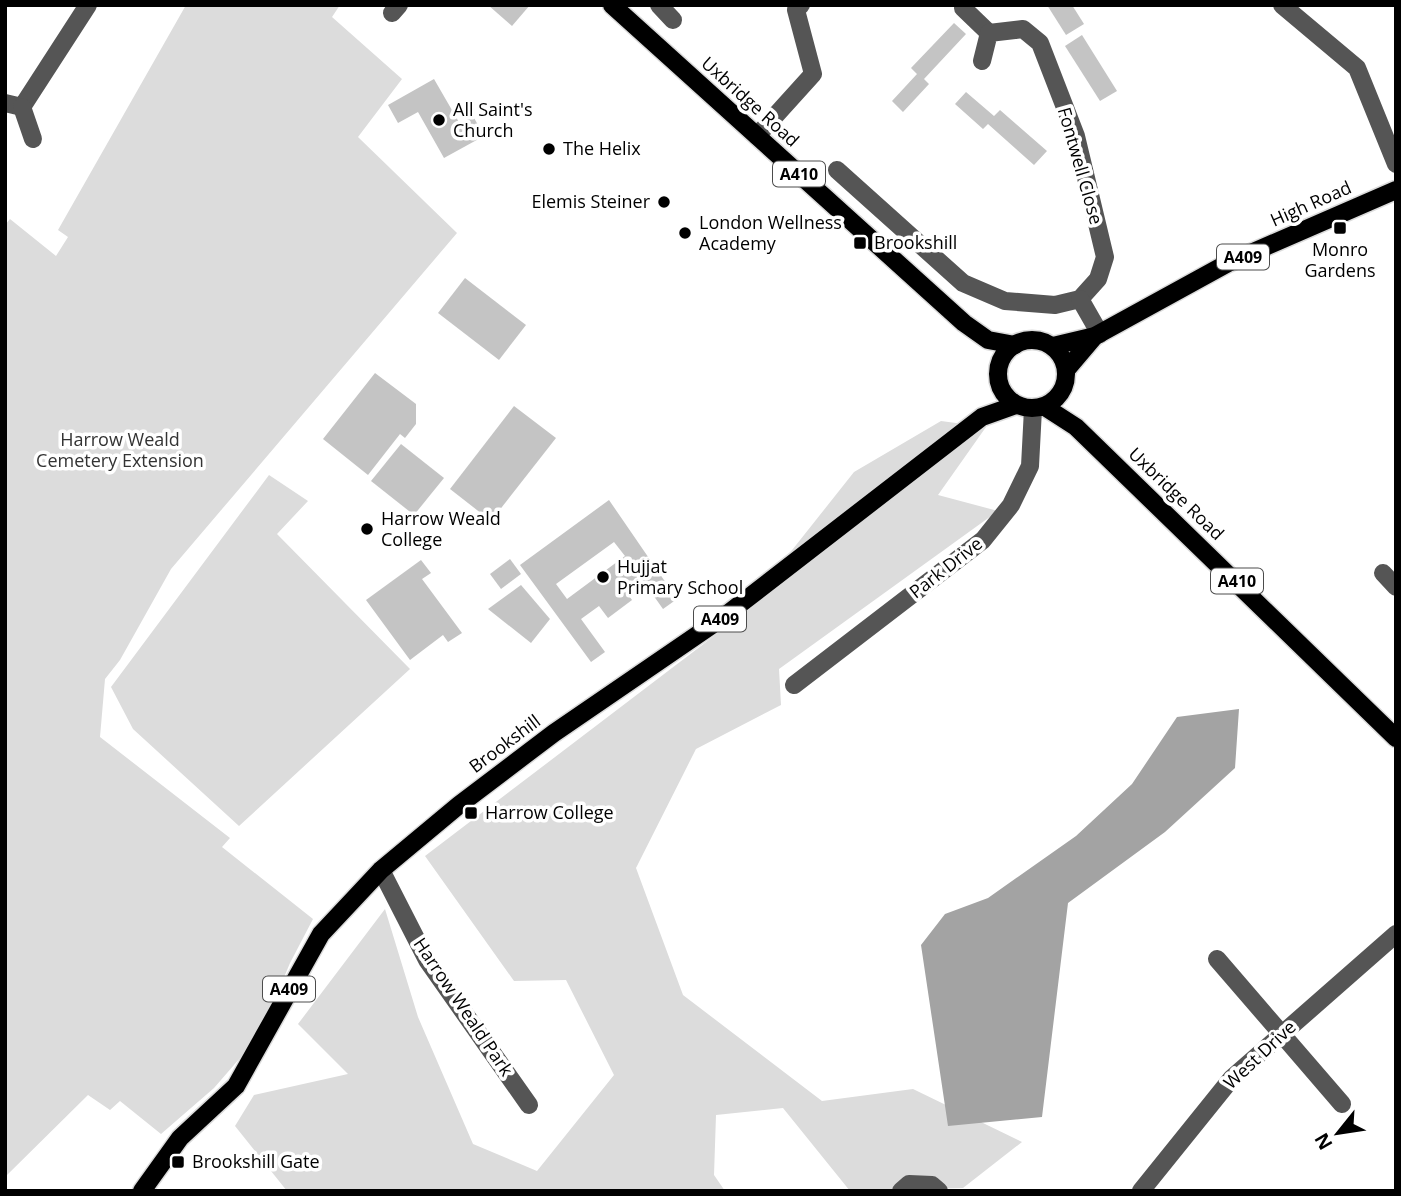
<svg xmlns="http://www.w3.org/2000/svg" width="1401" height="1196" font-family="'Open Sans',sans-serif">
	<style>
		.green { fill: #dcdcdc }
		.water { fill: #a3a3a3 }
		.building { fill: #c4c4c4; fill-rule: evenodd }
		.lines { fill: none; stroke-linecap: round; stroke-linejoin: round }
		.major-casing { stroke: #dbdbdb; stroke-width: 21 }
		.minor { stroke: #555; stroke-width: 18 }
		.major { stroke: #000; stroke-width: 18 }
		.poi-dot { fill: #000; stroke: #fff; stroke-width: 2.5 }
		.labels { text-anchor: middle; stroke-width: 7; stroke-linejoin: round; paint-order: stroke }
		.shield { fill: #fff; stroke: #4c4c4c; stroke-width: 2 }
		.shield-label { font-size: 16px; font-weight: bold; fill: #000 }
		.street-label { font-size: 18px; fill: #000; stroke: #fff }
		.poi-label { font-size: 18px; fill: #000; stroke: #fff; text-anchor: start }
		.park-label { font-size: 18px; fill: #333; stroke: #fff }
	</style>
	<rect width="100%" height="100%" fill="#fff"/>
	<g class="green">
		<polygon points="186,5 340,5 332,17 402,79 358,137 457,233 171,569 120,660 105,679 100,737 230,838 222,847 313,919 290,963 265,1023 247,1050 214,1088 161,1134 120,1101 110,1110 88,1095 5,1177 5,225 10,219 56,256 68,237 58,230"/>
		<polygon points="941,421 986,427 938,495 998,511 779,669 781,705 696,749 636,868 683,995 822,1101 913,1089 1022,1142 963,1188 850,1191 783,1108 716,1115 714,1175 725,1191 287,1191 235,1126 254,1095 348,1074 298,1024 385,909 418,1017 473,1144 537,1171 614,1075 566,980 514,981 425,856 739,617 854,472"/>
		<polygon points="269,475 308,501 277,534 410,669 239,826 133,729 111,687"/>
	</g>
	<polygon class="water" points="1239,709 1235,768 1165,832 1068,903 1042,1117 948,1126 921,945 945,914 988,898 1076,836 1132,784 1177,717"/>
	<g class="building">
		<polygon points="488,5 530,5 512,26"/>
		<polygon points="1047,5 1072,5 1084,24 1066,35"/>
		<polygon points="954,23 966,34 924,79 929,84 903,112 892,101 917,74 911,68"/>
		<polygon points="1082,35 1117,91 1100,101 1065,46"/>
		<polygon points="434,79 460,124 473,116 484,136 444,158 418,112 398,123 388,105"/>
		<polygon points="966,92 994,116 1000,110 1047,151 1034,165 988,124 983,129 955,104"/>
		<polygon points="465,278 526,325 499,360 438,313"/>
		<polygon points="375,373 416,404 416,424 405,438 400,434 368,475 323,439"/>
		<polygon points="514,406 556,438 491,521 450,489"/>
		<polygon points="401,444 444,478 414,515 371,481"/>
		<path d="M 609,500 L 677,599 L 663,609 L 641,578 L 625,590 L 632,600 L 608,618 L 599,606 L 581,619 L 605,652 L 591,662 L 520,565 ZM 614,542 L 625,556 L 567,599 L 556,584 Z"/>
		<polygon points="510,559 521,574 501,589 490,574"/>
		<polygon points="421,560 431,573 422,579 462,633 448,642 443,635 410,660 366,600"/>
		<polygon points="521,585 550,619 531,643 488,609"/>
	</g>
	<g class="lines">
		<g class="major-casing">
			<g id="major">
				<polyline points="612,5 964,323 988,340 1015,345"/>
				<circle cx="1032" cy="374" r="34"/>
				<polyline points="1053,346 1095,336 1228,263 1396,190"/>
				<polyline points="1067,369 1095,336"/>
				<polyline points="1045,407 1076,427 1396,738"/>
				<polyline points="142,1191 180,1138 236,1086 321,934 381,870 459,805 554,733 722,618 982,417 1016,405"/>
			</g>
		</g>
		<g class="minor">
			<polyline points="659,5 673,20"/>
			<polyline points="1282,5 1357,68 1396,164"/>
			<polyline points="963,8 989,33"/>
			<polyline points="392,13 399,5"/>
			<polyline points="5,103 22,107 88,5"/>
			<polyline points="22,107 33,139"/>
			<polyline points="757,136 813,74 796,10 801,5"/>
			<polyline points="837,170 963,283 1005,301 1055,305 1080,299 1098,279 1105,257 1076,136 1040,43 1023,29 989,33 982,61"/>
			<polyline points="1080,299 1100,334"/>
			<polyline points="1383,573 1396,587"/>
			<polyline points="794,685 983,540 1011,505 1030,466 1033,409"/>
			<polyline points="381,870 427,960 529,1105"/>
			<polyline points="1217,959 1342,1104"/>
			<polyline points="901,1191 909,1184 932,1185 939,1191"/>
			<polyline points="1141,1191 1232,1078 1396,934"/>
		</g>
		<use href="#major" class="major"/>
	</g>
	<g class="poi-dot">
		<circle cx="439" cy="120" r="7"/>
		<circle cx="549" cy="149" r="7"/>
		<circle cx="664" cy="202" r="7"/>
		<rect x="1333" y="221" width="14" height="14" rx="3.5"/>
		<circle cx="685" cy="233" r="7"/>
		<rect x="853" y="236" width="14" height="14" rx="3.5"/>
		<circle cx="367" cy="529" r="7"/>
		<circle cx="603" cy="577" r="7"/>
		<rect x="464" y="806" width="14" height="14" rx="3.5"/>
		<rect x="171" y="1155" width="14" height="14" rx="3.5"/>
	</g>
	<g class="labels">
		<g class="shield">
			<rect x="773" y="161.5" width="52" height="25" rx="5"/>
			<rect x="1217" y="244.5" width="52" height="25" rx="5"/>
			<rect x="1211" y="568.5" width="52" height="25" rx="5"/>
			<rect x="694" y="606.5" width="52" height="25" rx="5"/>
			<rect x="263" y="976.5" width="52" height="25" rx="5"/>
		</g>
		<g class="shield-label">
			<text x="799" y="180">A410</text>
			<text x="1243" y="263">A409</text>
			<text x="1237" y="587">A410</text>
			<text x="720" y="625">A409</text>
			<text x="289" y="995">A409</text>
		</g>
		<g class="street-label">
			<text transform="translate(750 102) rotate(42)" y="6">Uxbridge Road</text>
			<text transform="translate(1080 166) rotate(74)" y="6">Fontwell Close</text>
			<text transform="translate(1311 204) rotate(-24)" y="6">High Road</text>
			<text transform="translate(1176 494) rotate(44)" y="6">Uxbridge Road</text>
			<text transform="translate(946 568) rotate(-38)" y="6">Park Drive</text>
			<text transform="translate(505 744) rotate(-37)" y="6">Brookshill</text>
			<text transform="translate(463 1007) rotate(56)" y="6">Harrow Weald Park</text>
			<text transform="translate(1260 1055) rotate(-43)" y="6">West Drive</text>
		</g>
		<g class="poi-label">
			<text x="453" y="116">All Saint's<tspan x="453" dy="21">Church</tspan></text>
			<text x="563" y="155">The Helix</text>
			<text x="650" y="208" text-anchor="end">Elemis Steiner</text>
			<text x="699" y="229">London Wellness<tspan x="699" dy="21">Academy</tspan></text>
			<text x="874" y="249">Brookshill</text>
			<text x="1340" y="256" text-anchor="middle">Monro<tspan x="1340" dy="21">Gardens</tspan></text>
			<text x="381" y="525">Harrow Weald<tspan x="381" dy="21">College</tspan></text>
			<text x="617" y="573">Hujjat<tspan x="617" dy="21">Primary School</tspan></text>
			<text x="485" y="819">Harrow College</text>
			<text x="192" y="1168">Brookshill Gate</text>
		</g>
		<g class="park-label">
			<text x="120" y="446">Harrow Weald<tspan x="120" dy="21">Cemetery Extension</tspan></text>
		</g>
	</g>
	<rect width="1401" height="1196" fill="none" stroke="#000000" stroke-width="14"/>
	<g transform="translate(1338 1133) rotate(240)" stroke="#ffffff" stroke-width="5" paint-order="stroke">
	<path d="M0-5L12 26L0 18L-12 26Z" fill="#000000"/>
	<text y="-10" font-size="19" font-weight="bold" text-anchor="middle" fill="#000000">N</text>
	</g>
</svg>
